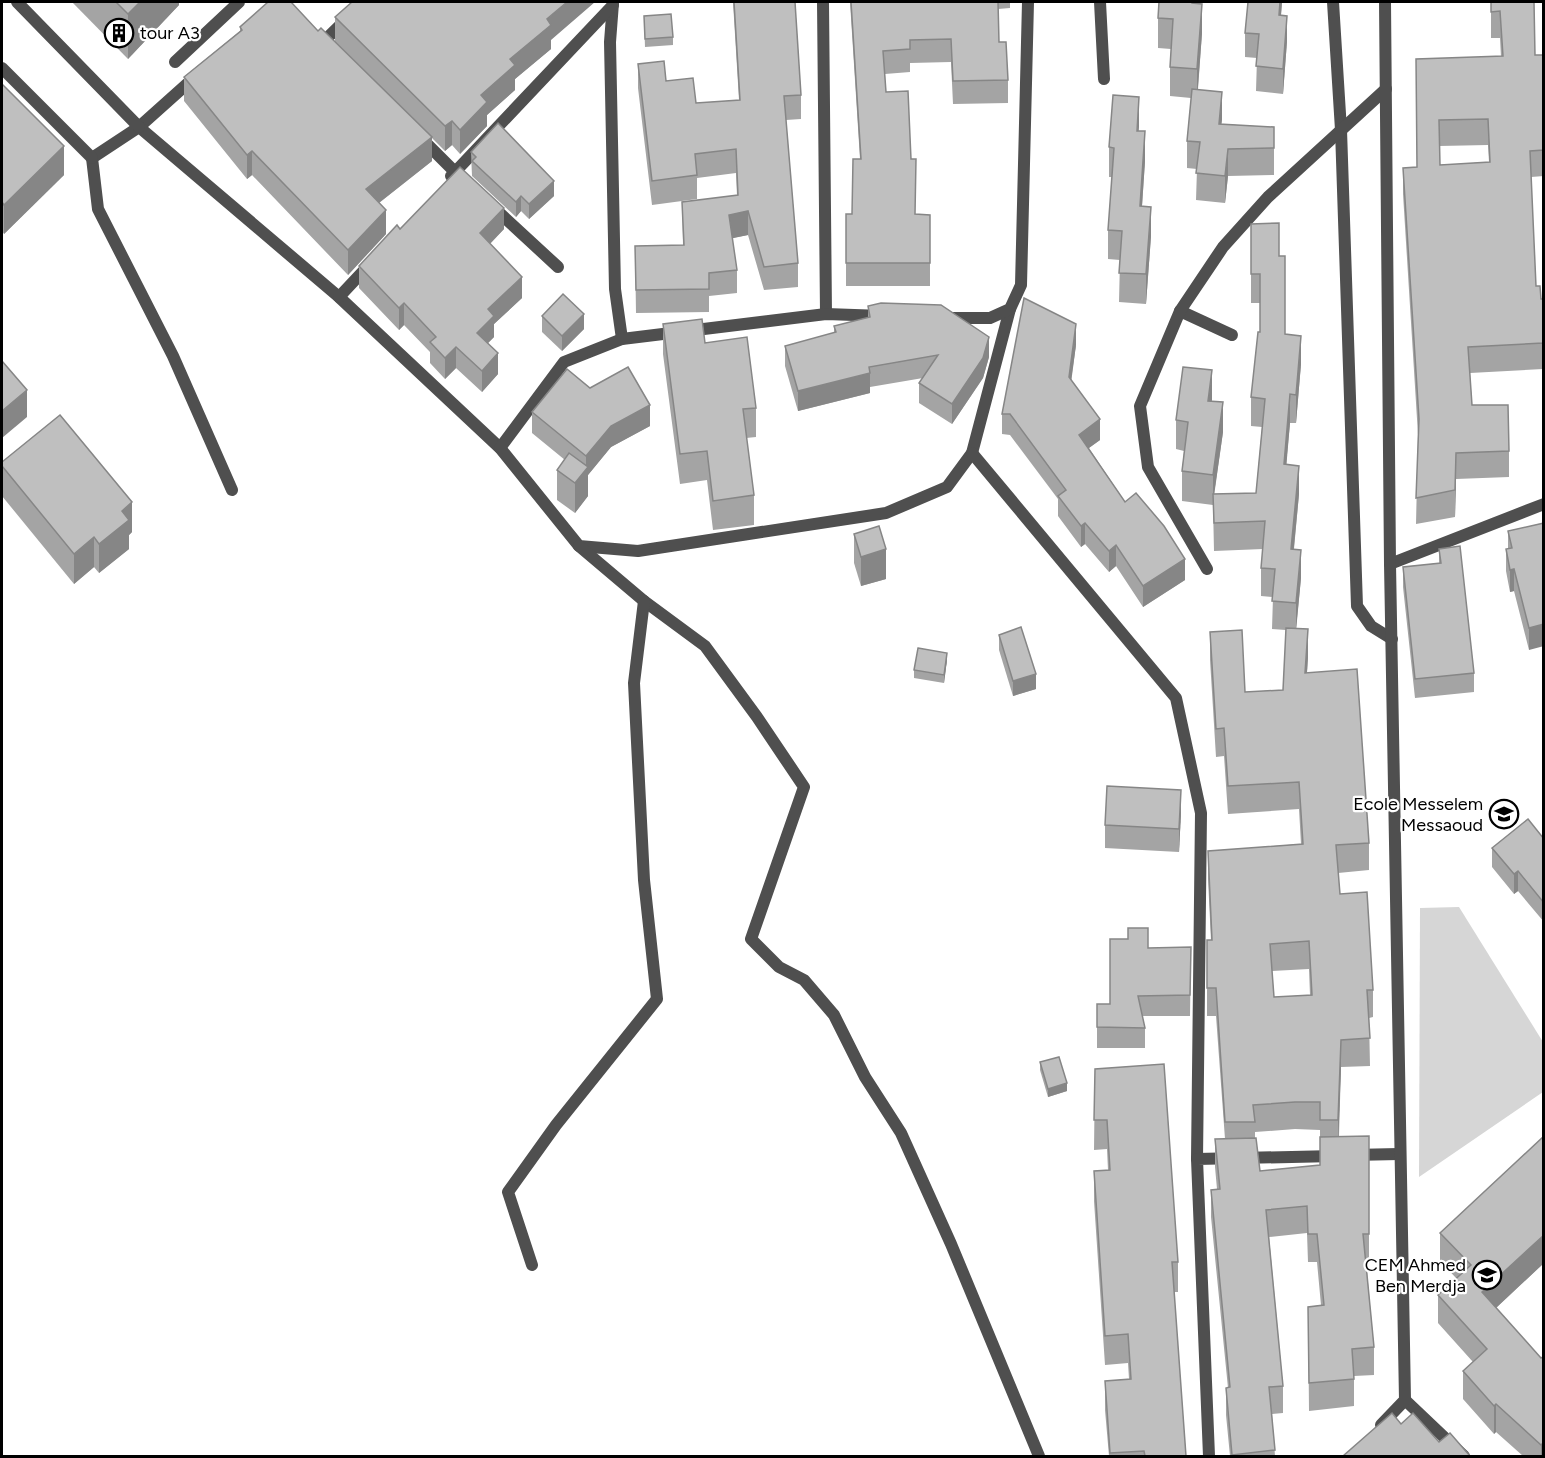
<svg xmlns="http://www.w3.org/2000/svg" width="1545" height="1458" font-family="Figtree,sans-serif">
	<style>
		.green { fill: #d6d6d6 }
		.lines { fill: none; stroke-linecap: round; stroke-linejoin: round }
		.service { stroke: #4f4f4f; stroke-width: 12 }
		.minor { stroke: #4f4f4f; stroke-width: 12 }
		.tertiary { stroke: #4f4f4f; stroke-width: 12 }
		.wall { fill: #a4a4a4; fill-rule: evenodd }
		.shaded-wall { fill: #868686 }
		.building { fill: #bfbfbf; stroke: #868686; stroke-width: 1.5; fill-rule: evenodd }
		.labels { text-anchor: middle; stroke-width: 4.5; stroke-linejoin: round; paint-order: stroke }
		.poi-label { font-size: 18px; fill: #000; stroke: #fff; text-anchor: end }
	</style>
	<rect width="100%" height="100%" fill="#fff"/>
	<polygon class="green" points="1459,907 1543,1042 1543,1092 1419,1177 1420,908"/>
	<g class="lines">
		<g class="service">
			<polyline points="1100,2 1104,79"/>
			<polyline points="1333,2 1341,130 1357,606 1371,626 1392,639"/>
			<polyline points="175,62 239,2"/>
			<polyline points="1180,311 1232,335"/>
			<polyline points="1207,569 1148,467 1140,406 1180,311 1223,247 1268,197 1386,89"/>
		</g>
		<g class="minor">
			<polyline points="823,2 826,314"/>
			<polyline points="613,3 610,42 615,289 622,339"/>
			<polyline points="318,37 323,42 364,2"/>
			<polyline points="196,76 139,127 92,158 98,209 173,356 232,490"/>
			<polyline points="139,127 339,297 500,448 579,546 638,551 886,513 947,487 972,453 1010,309"/>
			<polyline points="421,138 455,172 451,176"/>
			<polyline points="460,177 455,172 613,5"/>
			<polyline points="493,207 558,267"/>
			<polyline points="339,297 370,264"/>
			<polyline points="945,318 990,318 1010,309 1021,285 1028,2"/>
			<polyline points="500,448 564,362 622,339 826,314 883,316"/>
			<polyline points="972,453 1176,698 1201,813 1197,1159"/>
			<polyline points="579,546 644,601 705,646 757,717 804,787 751,939 779,967 804,980 834,1015 865,1077 901,1133 951,1244 1039,1456"/>
			<polyline points="1390,564 1544,504"/>
			<polyline points="1352,1155 1399,1154"/>
			<polyline points="532,1265 508,1192 556,1125 657,999 644,880 634,683 644,601"/>
			<polyline points="1405,1400 1464,1456"/>
			<polyline points="1209,1456 1197,1159 1335,1156"/>
		</g>
		<g class="tertiary">
			<polyline points="17,2 139,127"/>
			<polyline points="2,68 92,158"/>
			<polyline points="1381,1425 1405,1400 1390,564 1385,2"/>
		</g>
	</g>
	<g class="wall">
		<polygon points="72,2 179,2 179,5 128,59"/>
		<polygon points="733,2 795,2 801,95 801,119 786,120 798,263 798,287 764,290 748,235 732,238 737,270 737,293 709,296 709,312 636,313 635,246 683,245 682,202 737,196 736,173 697,178 697,199 652,205 638,88 638,64 666,81 696,103 739,100"/>
		<polygon points="850,2 1010,2 1010,8 998,9 999,42 1008,80 1008,103 953,104 951,62 910,63 910,72 885,74 886,92 911,159 915,214 930,215 930,286 846,286 846,214 852,214 860,159"/>
		<polygon points="1248,2 1282,2 1281,15 1287,41 1283,94 1256,91 1257,58 1245,57 1245,33"/>
		<path d="M 1491,2 L 1534,2 L 1535,55 L 1544,59 L 1544,176 L 1531,177 L 1536,286 L 1541,299 L 1544,299 L 1543,369 L 1470,373 L 1472,405 L 1509,451 L 1509,477 L 1456,479 L 1455,517 L 1416,524 L 1418,435 L 1403,194 L 1403,168 L 1417,167 L 1416,59 L 1501,57 L 1500,38 L 1491,38 ZM 1488,145 L 1489,162 L 1440,165 L 1439,146 Z"/>
		<polygon points="1195,3 1202,33 1198,89 1222,119 1221,124 1274,127 1274,175 1228,176 1225,203 1196,200 1197,169 1187,168 1187,141 1191,98 1170,96 1170,67 1171,49 1158,48 1158,18"/>
		<polygon points="644,16 673,37 673,45 645,47"/>
		<polygon points="335,17 551,40 551,49 515,79 515,90 487,115 487,126 460,154 452,145 445,151 432,138 432,161 379,203 386,234 348,275 252,175 247,179 184,101 184,77 240,31 240,27 318,31 335,41"/>
		<polygon points="2,84 64,175 4,234 2,231"/>
		<polygon points="1139,131 1145,161 1142,206 1151,236 1146,304 1119,302 1120,260 1108,259 1108,230 1112,177 1109,177 1109,147"/>
		<polygon points="471,152 554,196 529,219 521,211 516,217 472,176"/>
		<path d="M 1251,224 L 1279,256 L 1285,334 L 1301,364 L 1296,423 L 1290,423 L 1286,465 L 1299,494 L 1294,549 L 1301,578 L 1296,628 L 1308,657 L 1307,673 L 1369,843 L 1369,870 L 1338,873 L 1340,894 L 1373,990 L 1373,1017 L 1369,1018 L 1370,1066 L 1341,1067 L 1339,1136 L 1369,1136 L 1369,1261 L 1366,1261 L 1374,1347 L 1374,1375 L 1354,1376 L 1354,1406 L 1309,1411 L 1308,1307 L 1321,1305 L 1317,1262 L 1308,1262 L 1307,1233 L 1269,1237 L 1283,1386 L 1283,1413 L 1272,1414 L 1275,1456 L 1230,1456 L 1226,1415 L 1226,1388 L 1228,1388 L 1211,1217 L 1211,1190 L 1217,1189 L 1215,1167 L 1215,1139 L 1225,1139 L 1216,1016 L 1207,1016 L 1207,940 L 1211,940 L 1208,879 L 1208,851 L 1301,844 L 1299,809 L 1228,814 L 1224,756 L 1216,757 L 1210,660 L 1210,632 L 1245,692 L 1283,690 L 1286,630 L 1272,629 L 1273,597 L 1261,596 L 1261,568 L 1263,549 L 1214,551 L 1213,505 L 1182,501 L 1182,471 L 1184,451 L 1176,449 L 1176,420 L 1212,401 L 1223,432 L 1214,494 L 1256,493 L 1262,427 L 1251,426 L 1251,397 L 1260,332 L 1260,303 L 1251,303 ZM 1309,969 L 1310,995 L 1274,997 L 1272,971 ZM 1295,1129 L 1320,1130 L 1320,1165 L 1260,1171 L 1255,1138 L 1255,1132 Z"/>
		<polygon points="400,229 504,229 490,244 522,298 494,324 494,337 488,343 498,374 482,392 456,368 445,379 430,363 430,352 404,325 399,330 359,288 359,266"/>
		<polygon points="868,306 989,357 983,378 952,424 919,403 919,383 923,378 870,387 870,393 798,411 785,366 785,346 834,333 834,326 868,318"/>
		<polygon points="542,316 584,329 562,351 542,332"/>
		<polygon points="663,324 705,343 756,408 756,437 746,438 754,495 754,525 713,530 707,480 680,484 663,354"/>
		<polygon points="1076,345 1071,380 1100,440 1089,448 1125,502 1185,580 1143,607 1116,566 1109,572 1085,544 1081,547 1058,516 1058,499 1010,435 1002,434 1002,414"/>
		<polygon points="532,412 650,426 611,447 588,475 588,496 575,513 557,500 557,470 565,460 532,433"/>
		<polygon points="2,462 132,532 129,535 129,549 99,573 94,567 74,584 2,496"/>
		<polygon points="1544,523 1529,650 1514,591 1510,592 1506,571 1506,549 1508,549 1508,531"/>
		<polygon points="854,534 886,579 861,586 854,563"/>
		<polygon points="1439,549 1474,673 1474,692 1415,698 1403,587 1403,567 1439,563"/>
		<polygon points="999,635 1036,689 1013,696 999,650"/>
		<polygon points="947,660 944,683 914,678 914,670"/>
		<polygon points="1181,813 1179,852 1105,848 1105,825"/>
		<polygon points="1544,839 1544,922 1518,891 1514,894 1492,867 1492,848"/>
		<polygon points="1191,947 1190,1016 1142,1016 1145,1028 1145,1048 1097,1048 1097,1027 1110,1004 1148,948"/>
		<polygon points="1040,1062 1067,1091 1048,1097 1040,1070"/>
		<polygon points="1095,1069 1178,1262 1178,1292 1174,1292 1186,1456 1109,1456 1105,1410 1105,1381 1129,1379 1128,1363 1105,1365 1094,1201 1094,1171 1108,1170 1107,1149 1094,1150"/>
		<polygon points="1544,1136 1544,1263 1496,1308 1541,1358 1544,1456 1523,1456 1496,1432 1494,1434 1463,1399 1463,1371 1473,1362 1438,1323 1438,1295 1456,1278 1440,1261 1440,1233"/>
	</g>
	<g class="shaded-wall">
		<polygon points="140,2 179,2 179,5 128,59 128,14"/>
		<polygon points="567,2 595,2 551,40 551,49 515,79 515,90 487,115 487,126 460,154 460,130 481,95 510,59 547,19"/>
		<polygon points="1280,2 1282,2 1279,40 1279,15"/>
		<polygon points="1202,4 1202,33 1197,99 1197,69"/>
		<polygon points="1287,16 1287,41 1283,94 1283,69"/>
		<polygon points="1222,92 1222,119 1219,151 1219,124"/>
		<polygon points="1139,97 1139,127 1137,160 1137,131"/>
		<polygon points="452,121 452,145 445,151 445,126"/>
		<polygon points="1145,131 1145,161 1140,235 1140,206"/>
		<polygon points="432,137 432,161 366,213 366,189"/>
		<polygon points="64,146 64,175 4,234 4,205"/>
		<polygon points="1228,149 1228,176 1225,203 1225,176"/>
		<polygon points="252,151 252,175 247,179 247,155"/>
		<polygon points="554,181 554,196 529,219 529,204"/>
		<polygon points="521,196 521,211 516,217 516,202"/>
		<polygon points="1151,207 1151,236 1146,304 1146,274"/>
		<polygon points="504,208 504,229 480,254 480,233"/>
		<polygon points="386,210 386,234 348,275 348,250"/>
		<polygon points="748,211 748,235 729,239 729,215"/>
		<polygon points="522,277 522,298 494,324 494,337 477,354 477,333 488,309"/>
		<polygon points="404,303 404,325 399,330 399,308"/>
		<polygon points="584,314 584,329 562,351 562,336"/>
		<polygon points="1076,324 1076,345 1069,398 1069,377"/>
		<polygon points="1301,336 1301,364 1296,423 1296,395"/>
		<polygon points="989,337 989,357 983,378 952,424 952,404"/>
		<polygon points="456,347 456,368 445,379 445,358"/>
		<polygon points="498,353 498,374 482,392 482,371"/>
		<polygon points="1212,370 1212,400 1208,430 1208,401"/>
		<polygon points="870,373 870,393 798,411 798,391"/>
		<polygon points="27,390 27,417 2,438 2,411"/>
		<polygon points="1290,394 1290,423 1284,493 1284,464"/>
		<polygon points="1223,402 1223,432 1213,503 1213,475"/>
		<polygon points="650,405 650,426 611,447 588,475 588,496 575,513 575,483 586,469 586,456 611,426"/>
		<polygon points="1100,419 1100,440 1079,455 1079,435"/>
		<polygon points="1456,453 1456,479 1455,517 1455,490"/>
		<polygon points="1299,466 1299,494 1291,577 1291,549"/>
		<polygon points="132,502 132,532 129,535 129,549 99,573 99,544 122,511"/>
		<polygon points="1085,523 1085,544 1081,547 1081,526"/>
		<polygon points="94,537 94,567 74,584 74,554"/>
		<polygon points="1116,545 1116,566 1109,572 1109,551"/>
		<polygon points="886,549 886,579 861,586 861,557"/>
		<polygon points="1301,550 1301,578 1296,631 1296,603"/>
		<polygon points="1185,559 1185,580 1143,607 1143,586"/>
		<polygon points="1514,569 1514,591 1510,592 1510,570"/>
		<polygon points="1544,624 1544,646 1529,650 1529,628"/>
		<polygon points="1308,629 1308,657 1305,700 1305,673"/>
		<polygon points="947,653 947,660 944,683 944,675"/>
		<polygon points="1036,674 1036,689 1013,696 1013,681"/>
		<polygon points="1181,790 1181,813 1179,852 1179,829"/>
		<polygon points="1518,871 1518,891 1514,894 1514,874"/>
		<polygon points="1341,1040 1341,1067 1338,1147 1338,1120"/>
		<polygon points="1067,1083 1067,1091 1048,1097 1048,1089"/>
		<polygon points="1544,1235 1544,1263 1482,1321 1482,1292"/>
		<polygon points="1496,1404 1496,1432 1494,1434 1494,1406"/>
		<polygon points="1544,1442 1544,1456 1541,1456 1541,1445"/>
	</g>
	<g class="building">
		<polygon points="116,2 140,2 128,14"/>
		<polygon points="268,2 291,2 318,31 321,28 432,137 366,189 386,210 348,250 252,151 247,155 184,77 242,30 240,27"/>
		<polygon points="352,2 567,2 547,19 551,25 510,59 515,65 481,95 487,102 460,130 452,121 445,126 335,17"/>
		<polygon points="734,2 795,2 801,95 784,96 798,263 764,267 748,211 729,215 737,270 709,273 709,289 636,290 635,246 684,245 682,202 738,195 736,149 695,154 697,175 652,181 638,64 664,61 666,81 693,78 696,103 740,100"/>
		<polygon points="851,2 998,2 999,42 1006,42 1008,80 953,81 951,39 910,40 910,49 883,51 886,92 908,91 911,159 916,159 915,214 930,215 930,263 846,263 846,214 852,214 853,159 861,159"/>
		<polygon points="1159,2 1192,2 1192,3 1202,4 1197,69 1170,67 1173,19 1158,18"/>
		<polygon points="1248,2 1280,2 1279,15 1287,16 1283,69 1256,66 1259,34 1245,33"/>
		<path d="M 1491,2 L 1534,2 L 1535,55 L 1543,55 L 1544,150 L 1530,151 L 1536,286 L 1540,286 L 1541,299 L 1544,299 L 1543,343 L 1468,347 L 1472,405 L 1508,405 L 1509,451 L 1456,453 L 1455,490 L 1416,498 L 1419,419 L 1403,168 L 1417,167 L 1416,59 L 1503,56 L 1500,11 L 1491,12 ZM 1488,119 L 1490,162 L 1440,165 L 1439,120 Z"/>
		<polygon points="671,14 673,37 645,39 644,16"/>
		<polygon points="2,84 64,146 4,205 2,202"/>
		<polygon points="1192,89 1222,92 1219,124 1274,127 1274,148 1228,149 1225,176 1196,173 1200,142 1187,141"/>
		<polygon points="1113,95 1139,97 1137,131 1145,131 1140,206 1151,207 1146,274 1119,273 1122,231 1108,230 1114,148 1109,147"/>
		<polygon points="498,123 554,181 529,204 521,196 516,202 472,161 476,157 471,152"/>
		<polygon points="460,167 504,208 480,233 522,277 488,309 494,316 477,333 498,353 482,371 456,347 445,358 430,342 436,337 404,303 399,308 359,266 397,225 400,229"/>
		<polygon points="1279,223 1279,256 1285,256 1285,334 1301,336 1296,395 1290,394 1284,464 1299,466 1291,549 1301,550 1296,603 1272,601 1275,569 1261,568 1265,521 1214,523 1213,494 1256,493 1265,399 1251,397 1258,332 1260,332 1260,274 1251,274 1251,224"/>
		<polygon points="563,294 584,314 562,336 542,316"/>
		<polygon points="1024,298 1076,324 1069,377 1100,419 1079,435 1125,502 1136,493 1164,526 1185,559 1143,586 1116,545 1109,551 1085,523 1081,526 1058,496 1066,490 1010,414 1002,414"/>
		<polygon points="881,303 941,305 989,337 983,358 952,404 919,383 938,355 869,367 870,373 798,391 785,346 836,332 834,326 870,317 868,306"/>
		<polygon points="702,319 705,343 747,337 756,408 743,409 754,495 713,501 707,451 680,454 663,324"/>
		<polygon points="2,361 27,390 2,411"/>
		<polygon points="628,367 650,405 611,426 586,456 532,412 567,369 590,388"/>
		<polygon points="1183,367 1212,370 1208,401 1223,402 1213,475 1182,471 1188,422 1176,420"/>
		<polygon points="60,415 132,502 122,511 129,520 99,544 94,537 74,554 2,466 2,462"/>
		<polygon points="569,453 588,467 575,483 557,470"/>
		<polygon points="1544,523 1544,624 1529,628 1514,569 1510,570 1506,549 1512,548 1508,531"/>
		<polygon points="879,526 886,549 861,557 854,534"/>
		<polygon points="1460,546 1474,673 1415,679 1403,567 1441,563 1439,549"/>
		<polygon points="1021,627 1036,674 1013,681 999,635"/>
		<path d="M 1286,628 L 1308,629 L 1305,673 L 1357,669 L 1369,843 L 1336,845 L 1340,894 L 1367,892 L 1373,990 L 1367,990 L 1370,1038 L 1341,1040 L 1338,1120 L 1320,1120 L 1320,1102 L 1295,1102 L 1253,1105 L 1255,1122 L 1225,1122 L 1216,988 L 1207,988 L 1207,940 L 1212,940 L 1208,851 L 1303,844 L 1299,782 L 1228,786 L 1224,728 L 1216,729 L 1210,632 L 1242,630 L 1245,692 L 1283,690 ZM 1309,941 L 1312,995 L 1274,997 L 1270,944 Z"/>
		<polygon points="918,648 947,653 944,675 914,670"/>
		<polygon points="1107,786 1181,790 1179,829 1105,825"/>
		<polygon points="1528,819 1544,839 1544,903 1518,871 1514,874 1492,848"/>
		<polygon points="1128,928 1148,928 1148,948 1191,947 1190,995 1138,996 1145,1028 1097,1027 1097,1004 1110,1004 1110,939 1128,939"/>
		<polygon points="1059,1057 1067,1083 1048,1089 1040,1062"/>
		<polygon points="1164,1064 1178,1262 1172,1262 1186,1456 1145,1456 1144,1451 1110,1453 1105,1381 1131,1379 1128,1334 1105,1336 1094,1171 1110,1170 1107,1120 1094,1120 1095,1069"/>
		<polygon points="1369,1136 1369,1234 1363,1234 1374,1347 1352,1349 1354,1379 1309,1383 1308,1307 1324,1305 1317,1234 1308,1234 1307,1206 1266,1210 1283,1386 1269,1387 1275,1450 1232,1455 1226,1388 1230,1387 1211,1190 1220,1189 1215,1139 1256,1138 1260,1171 1320,1165 1320,1137"/>
		<polygon points="1544,1136 1544,1235 1482,1292 1541,1358 1544,1356 1544,1442 1541,1445 1496,1404 1494,1406 1463,1371 1487,1349 1438,1295 1471,1265 1440,1233"/>
		<polygon points="1392,1413 1401,1424 1413,1413 1439,1442 1450,1433 1470,1456 1343,1456"/>
	</g>
	<defs>
		<g id="building-ring" transform="scale(1.5)"><circle r="9.5" fill="#fff" stroke="#000" stroke-width="1.5"/><path d="M-4-6H4V6H1V3H-1V6H-4ZM-2.5-4.3h1.7v1.8h-1.7ZM.8-4.3h1.7v1.8H.8ZM-2.5-1h1.7V.8h-1.7ZM.8-1h1.7V.8H.8Z" fill="#000"/></g>
		<g id="school-ring" transform="scale(1.5)"><circle r="9.5" fill="#fff" stroke="#000" stroke-width="1.5"/><path d="M0-5L7-2L0 1L-7-2ZM-4 1L0 2.5L4 1V4Q0 6-4 4Z" fill="#000"/></g>
	</defs>
	<g fill-rule="evenodd">
		<use href="#building-ring" x="119" y="33"/>
		<use href="#school-ring" x="1504" y="814"/>
		<use href="#school-ring" x="1487" y="1275"/>
	</g>
	<g class="labels">
		<g class="poi-label">
			<text x="140" y="39" text-anchor="start">tour A3</text>
			<text x="1483" y="810">Ecole Messelem<tspan x="1483" dy="21">Messaoud</tspan></text>
			<text x="1466" y="1271">CEM Ahmed<tspan x="1466" dy="21">Ben Merdja</tspan></text>
		</g>
	</g>
	<rect width="1545" height="1458" fill="none" stroke="#000000" stroke-width="6"/>
</svg>
